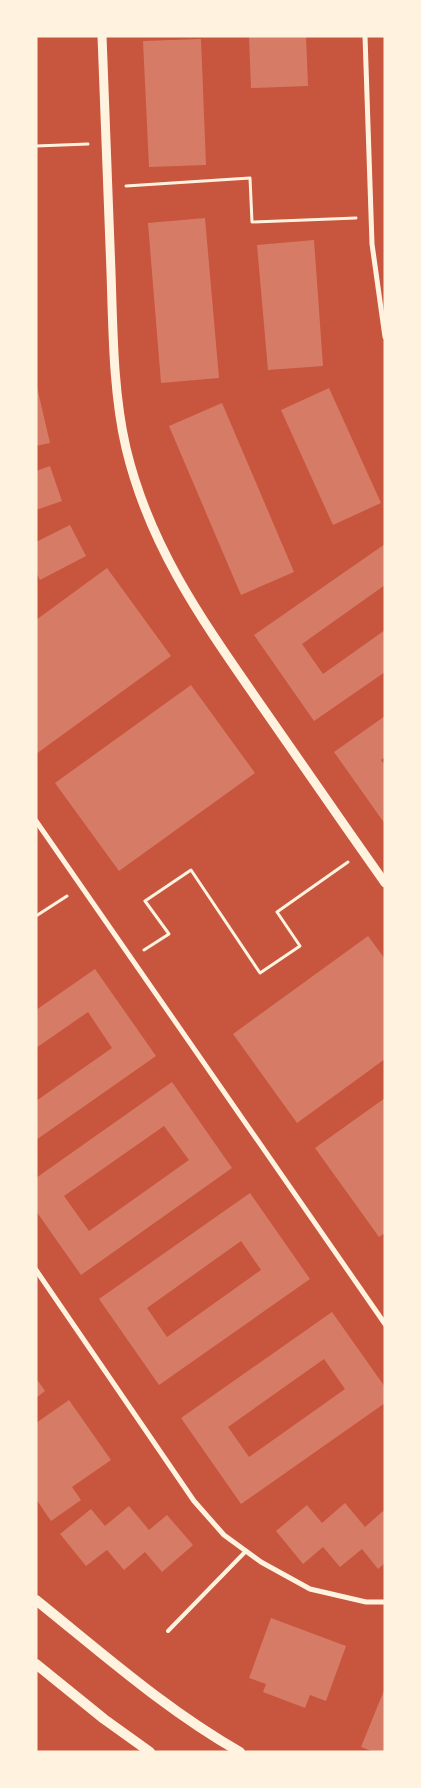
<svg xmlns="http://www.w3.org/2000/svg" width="421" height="1788" font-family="Barlow,sans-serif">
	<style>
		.building { fill: #d67c66; fill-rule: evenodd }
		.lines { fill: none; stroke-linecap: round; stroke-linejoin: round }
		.path { stroke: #fff3e0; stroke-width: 3 }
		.service { stroke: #fff3e0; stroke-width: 4 }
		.minor { stroke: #fff3e0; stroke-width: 5 }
		.tertiary { stroke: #fff3e0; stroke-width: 9 }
		.secondary { stroke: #fff3e0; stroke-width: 10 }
	</style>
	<rect width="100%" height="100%" fill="#c8553d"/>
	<g class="building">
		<polygon points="249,36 306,36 308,86 251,88"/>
		<polygon points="201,39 206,165 149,167 143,41"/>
		<polygon points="205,218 219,378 161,383 148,223"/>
		<polygon points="314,240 323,366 268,370 257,245"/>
		<polygon points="36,383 50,443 36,446"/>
		<polygon points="329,388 381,503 333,525 281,410"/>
		<polygon points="222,403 294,572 241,595 169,426"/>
		<polygon points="50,466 62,501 36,510 36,471"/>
		<polygon points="70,525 86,556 40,580 36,572 36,542"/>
		<polygon points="385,544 385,585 302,644 323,674 385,630 385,672 314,721 254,635"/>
		<polygon points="107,568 171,656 36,754 36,620"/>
		<polygon points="191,685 255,773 119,871 55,783"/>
		<polygon points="385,716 385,757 381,760 385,765 385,824 334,752"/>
		<polygon points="368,936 385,959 385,1059 297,1123 233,1034"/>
		<polygon points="95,969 156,1056 36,1140 36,1101 112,1048 88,1012 36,1048 36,1010"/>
		<path d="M 172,1082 L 232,1168 L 81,1275 L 36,1211 L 36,1178 ZM 164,1126 L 189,1160 L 89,1231 L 64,1196 Z"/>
		<polygon points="385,1098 385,1233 379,1237 315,1148"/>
		<path d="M 250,1193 L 310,1279 L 159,1385 L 99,1299 ZM 241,1241 L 261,1270 L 167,1337 L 147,1308 Z"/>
		<path d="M 332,1312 L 385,1387 L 385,1403 L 241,1504 L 181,1418 ZM 324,1359 L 345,1389 L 249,1457 L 228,1427 Z"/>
		<polygon points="36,1378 45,1391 36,1398"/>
		<polygon points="69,1400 111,1460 72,1487 81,1500 51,1521 36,1499 36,1423"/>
		<polygon points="345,1503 365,1527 383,1511 385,1513 385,1563 378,1569 362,1549 340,1567 323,1547 303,1564 276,1531 307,1505 322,1523"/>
		<polygon points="129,1506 149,1530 167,1515 193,1545 162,1572 145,1552 124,1570 107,1550 86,1566 60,1534 91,1509 105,1526"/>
		<polygon points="271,1618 346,1646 326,1701 310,1695 305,1708 263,1692 266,1684 249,1678"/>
		<polygon points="385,1688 385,1752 374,1752 361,1747"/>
	</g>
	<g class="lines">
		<g class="path">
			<polyline points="36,146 88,144"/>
			<polyline points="126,186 250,178 252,222 356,218"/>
			<polyline points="36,916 67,896"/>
			<polyline points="144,950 169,934 145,901 191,870 260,973 300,946 277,912 348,862"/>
		</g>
		<polyline class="service" points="168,1631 246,1551"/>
		<g class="minor">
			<polyline points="365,36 372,244 385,337"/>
			<polyline points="36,821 385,1324"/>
			<polyline points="36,1270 194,1501 224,1535 261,1562 310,1589 366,1602 385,1602"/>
		</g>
		<path class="tertiary" d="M 102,36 C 105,115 108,194 111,272 C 113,330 113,392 126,448 C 150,549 205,624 263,708 C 304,767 344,825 385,883"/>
		<g class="secondary">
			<path d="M 36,1600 C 102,1653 166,1710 240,1752"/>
			<polyline points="36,1664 104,1719 150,1752"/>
		</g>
	</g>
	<rect width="421" height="1788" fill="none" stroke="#fff3e0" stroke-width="75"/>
</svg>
